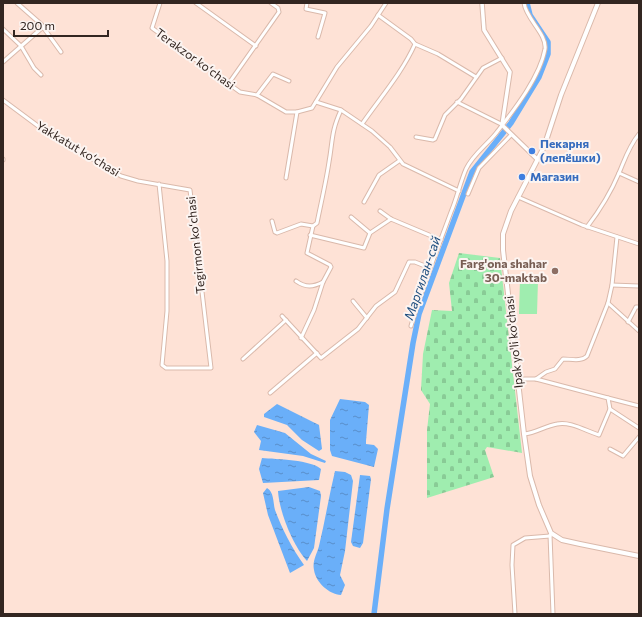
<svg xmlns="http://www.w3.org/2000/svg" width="642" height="617" font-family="Commissioner,sans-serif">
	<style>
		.cemetery { fill: url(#cemetery-stones) }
		.pitch { fill: #9fedaf }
		.water { fill: url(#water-ripples) }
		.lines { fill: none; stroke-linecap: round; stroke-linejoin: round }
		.river { stroke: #6aaff9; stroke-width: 5.5 }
		.minor-casing { stroke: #dab9ab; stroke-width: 5 }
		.tertiary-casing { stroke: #dab9ab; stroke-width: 5.5 }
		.secondary-casing { stroke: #dab9ab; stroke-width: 6 }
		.minor { stroke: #fff; stroke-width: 3 }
		.tertiary { stroke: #fff; stroke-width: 3.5 }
		.secondary { stroke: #fff; stroke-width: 4 }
		.shop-dot { fill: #3f7fe0; stroke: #fcf4f1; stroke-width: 1.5 }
		.education-dot { fill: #8d6e63; stroke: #fcf4f1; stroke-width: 1.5 }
		.labels { text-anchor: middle; stroke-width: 4; stroke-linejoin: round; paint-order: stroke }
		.street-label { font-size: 12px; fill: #332621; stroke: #fcf4f1 }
		.shop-label { font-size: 12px; font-weight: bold; fill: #366cbe; stroke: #fcf4f1; text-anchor: start }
		.education-label { font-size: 12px; font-weight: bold; fill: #785e54; stroke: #fcf4f1; text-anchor: end }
		.water-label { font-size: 13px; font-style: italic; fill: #204f7f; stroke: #fcf4f1 }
	</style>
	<defs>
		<pattern id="cemetery-stones" width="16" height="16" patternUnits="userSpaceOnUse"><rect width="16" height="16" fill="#9fedaf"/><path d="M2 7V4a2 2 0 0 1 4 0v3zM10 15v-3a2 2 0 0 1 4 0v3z" fill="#89cb96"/></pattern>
		<pattern id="water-ripples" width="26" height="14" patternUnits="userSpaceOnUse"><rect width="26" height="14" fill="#6aaff9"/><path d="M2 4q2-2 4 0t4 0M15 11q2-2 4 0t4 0" fill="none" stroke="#588ec9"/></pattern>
	</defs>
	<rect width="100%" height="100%" fill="#fee2d6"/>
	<polygon class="cemetery" points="459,253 500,258 522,453 487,447 485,450 494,477 427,498 427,430 430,404 421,390 423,354 432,310 452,311 449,283"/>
	<polygon class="pitch" points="520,279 538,280 537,314 519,314"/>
	<g class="water">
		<polygon points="340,399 365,402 369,405 366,441 366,444 374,445 378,449 374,467 332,456 330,450 330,420"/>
		<polygon points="277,404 319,425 322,449 319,451 302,440 287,425 264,417 264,414"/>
		<polygon points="257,425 285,433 311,454 326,461 325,463 303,456 259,450 261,441 254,432"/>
		<path d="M 262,458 C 276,459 312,460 321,469 L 319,480 L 263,483 L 259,469 Z"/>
		<path d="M 335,471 L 345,472 L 351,475 L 353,481 L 345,551 L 340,575 L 345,585 L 341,595 C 329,594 316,583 314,570 C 312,561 317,554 319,546 C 325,521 329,496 335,471 Z"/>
		<polygon points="360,475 370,476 371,479 363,543 360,548 353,546 351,542"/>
		<path d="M 309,487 L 320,491 L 321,496 L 314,548 L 307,561 C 293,546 279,511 278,491 Z"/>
		<path d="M 267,488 C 274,492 273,502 275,510 C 282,529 292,548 304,565 L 290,573 L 268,515 L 263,493 Z"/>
	</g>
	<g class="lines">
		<polyline class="river" points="374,614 387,509 413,343 419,314 472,172 511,123 539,77 548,54 548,42 530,15 527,3"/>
		<g class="minor-casing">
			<g id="minor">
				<polyline points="160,3 152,28 240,92 257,95 286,112 297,112 312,108 337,67 371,26 386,3"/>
				<polyline points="196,3 256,46"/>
				<polyline points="307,3 306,9 325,13 318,37"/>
				<polyline points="378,15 411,39 415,44 438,54 476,77"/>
				<polyline points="43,27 61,52"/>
				<polyline points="3,29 21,46 34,68 41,75"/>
				<polyline points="3,62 43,27 42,25 17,3"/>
				<polyline points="229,83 279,12 278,8 271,3"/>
				<polyline points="257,95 273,74 289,81"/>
				<polyline points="3,100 42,129 72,145 89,157 121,176 138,181 190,190 211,368 166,368 162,365 167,311 167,261 159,184"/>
				<polyline points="316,102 341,110 372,131 390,147 403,164 459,191"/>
				<polyline points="457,102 501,124"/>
				<path d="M 362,124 C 380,98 402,73 415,44"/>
				<polyline points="416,137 433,140 435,139 445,115 461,99 483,68 502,58"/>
				<polyline points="3,160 3,159"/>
				<polyline points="619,173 639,182"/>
				<polyline points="286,178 297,112"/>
				<polyline points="468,194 479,168 511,135"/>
				<polyline points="518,197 582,225 639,244"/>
				<polyline points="364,202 379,175 399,161"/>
				<polyline points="380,211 391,219 441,240"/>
				<polyline points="351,217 370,233"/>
				<polyline points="272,221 275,232 277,233 301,224 313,226"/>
				<path d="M 587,227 C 600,210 611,192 619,173 C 625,159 629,146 639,134"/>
				<polyline points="310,235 364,248 370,233 391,219"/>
				<path d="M 296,281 C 306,288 313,287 323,282"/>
				<polyline points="612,285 639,286"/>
				<polyline points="353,301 367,318"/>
				<polyline points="608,303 639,331"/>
				<polyline points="282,316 321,358 358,329 376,306 395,292 409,262 415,262 430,268"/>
				<polyline points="628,322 636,307 639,307"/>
				<path d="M 411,326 C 422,288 437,250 451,212 C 457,198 460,183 466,169 C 473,154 487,145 497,132 C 514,110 540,77 545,49 C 547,34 526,19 524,3"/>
				<path d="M 301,338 L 314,310 L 323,282 L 331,267 L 330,265 L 307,253 L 313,226 L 317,223 C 321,203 326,182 329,162 C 333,139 331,132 341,110"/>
				<polyline points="243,359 286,320"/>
				<polyline points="518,379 536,379 608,398 610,409 639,428"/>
				<path d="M 536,379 L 546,372 L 555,369 L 563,359 C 571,359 581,362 587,356 L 608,303 L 612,285 L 617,237"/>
				<polyline points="270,393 317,353"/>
				<polyline points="608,398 639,406"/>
				<path d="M 524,434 C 536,433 545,426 557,424 C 570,421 586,431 599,435 L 610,409"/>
				<polyline points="610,449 623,456 639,437"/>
				<polyline points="550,535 553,614"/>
				<polyline points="515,614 512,565 513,545 525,538 550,536"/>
			</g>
		</g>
		<g class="tertiary-casing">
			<polyline id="tertiary" points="482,3 484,30 510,72 502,125 537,159"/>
		</g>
		<g class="secondary-casing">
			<polyline id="secondary" points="598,3 561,95 544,147 511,211 503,234 503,250 524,434 530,476 539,505 551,533 562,540 580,544 639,556"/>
		</g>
		<use href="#minor" class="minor"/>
		<use href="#tertiary" class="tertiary"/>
		<use href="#secondary" class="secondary"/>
	</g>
	<g class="shop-dot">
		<circle cx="532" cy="151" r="4"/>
		<circle cx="522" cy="177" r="4"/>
	</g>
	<circle class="education-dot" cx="555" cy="271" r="4"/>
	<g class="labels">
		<g class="street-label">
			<text transform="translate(195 59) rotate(36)" y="4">Terakzor koʻchasi</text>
			<text transform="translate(78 149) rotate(31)" y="4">Yakkatut koʻchasi</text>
			<text transform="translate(196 245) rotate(-96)" y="4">Tegirmon koʻchasi</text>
			<text transform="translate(514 342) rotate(-96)" y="4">Ipak yo'li ko'chasi</text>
		</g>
		<g class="shop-label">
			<text x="540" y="148">Пекарня<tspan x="540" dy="14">(лепёшки)</tspan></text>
			<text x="530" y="181">Магазин</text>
		</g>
		<g class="education-label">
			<text x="547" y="268">Farg'ona shahar<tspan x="547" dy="14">30-maktab</tspan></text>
		</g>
		<g class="water-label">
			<text transform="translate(422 278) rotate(-71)" y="5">Маргилан-сай</text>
		</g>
	</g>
	<rect width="642" height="617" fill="none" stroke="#332621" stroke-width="8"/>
	<path d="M14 30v6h94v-6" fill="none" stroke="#332621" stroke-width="2"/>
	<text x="20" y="30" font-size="12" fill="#332621" stroke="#fcf4f1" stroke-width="3" paint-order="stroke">200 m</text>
</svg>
